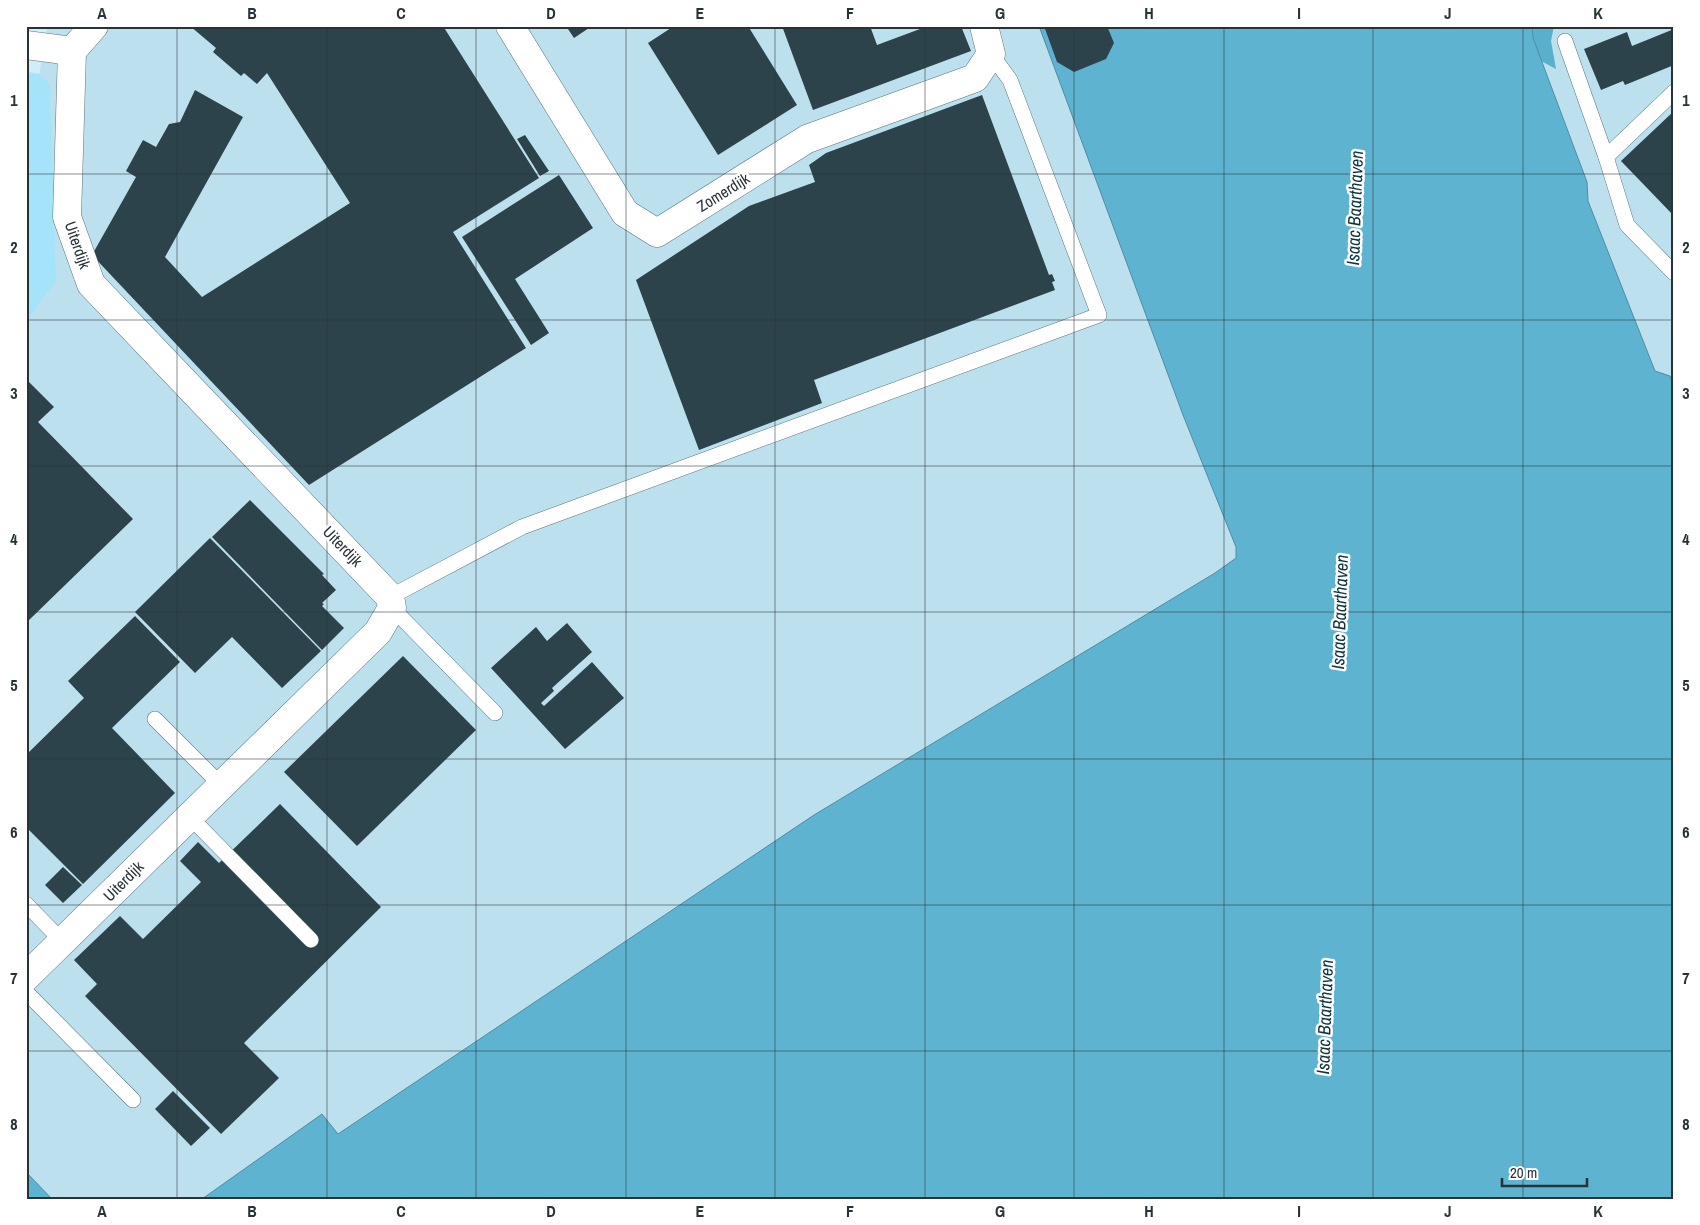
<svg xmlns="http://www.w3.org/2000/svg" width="1700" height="1225" font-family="'Archivo Narrow',sans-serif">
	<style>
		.built { fill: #bde0ee }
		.green { fill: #a5e3fa }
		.forest { fill: #59afcc }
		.water { fill: #5eb3d1; stroke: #4e8da3 }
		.building { fill: #2c434c }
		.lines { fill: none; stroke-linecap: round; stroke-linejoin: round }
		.service-casing { stroke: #5b747d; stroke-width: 16 }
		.minor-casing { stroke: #5b747d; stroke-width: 29 }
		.service { stroke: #fff; stroke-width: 15 }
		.minor { stroke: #fff; stroke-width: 28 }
		.grid { fill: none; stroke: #283337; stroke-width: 1; stroke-opacity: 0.55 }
		.labels { text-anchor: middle; stroke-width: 5; stroke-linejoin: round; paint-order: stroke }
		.street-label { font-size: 16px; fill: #283337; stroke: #fff }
		.water-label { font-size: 18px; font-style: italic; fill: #0b3441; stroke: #fff }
		.neatline { fill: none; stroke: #283337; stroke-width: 2 }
		.grid-label { font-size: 16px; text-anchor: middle; font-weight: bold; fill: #283337 }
	</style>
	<rect width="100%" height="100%" fill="#d1edf8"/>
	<polygon class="built" points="47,26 1674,26 1674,1199 26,1199 26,127 36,96"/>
	<polygon class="green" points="28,72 40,74 50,85 56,281 26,321 26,73"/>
	<polygon class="forest" points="1532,26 1554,26 1551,41 1556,69 1541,61 1533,38"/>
	<g class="water">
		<polygon points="1039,26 1532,26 1533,38 1587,182 1588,201 1655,371 1670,376 1674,388 1674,1199 202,1199 322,1114 338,1134 814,815 1215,573 1236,558 1236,547 1183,415"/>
		<polygon points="26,1172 52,1199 26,1199"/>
	</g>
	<g class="building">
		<polygon points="190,26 443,26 539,178 453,232 526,348 309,485 92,255 136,177 126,171 143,140 156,147 169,124 180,122 195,90 243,117 165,257 202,297 350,203 267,73 257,84 244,73 241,76 213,52 216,48"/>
		<polygon points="566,26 592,26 574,38"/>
		<polygon points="674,26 748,26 797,105 718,155 648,43"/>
		<polygon points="782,26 870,26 877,45 928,26 961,26 971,51 813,110"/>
		<polygon points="1044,26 1107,26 1114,43 1106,59 1074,72 1057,62"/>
		<polygon points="1674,29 1674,65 1625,85 1623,81 1601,90 1584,49 1627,32 1632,46"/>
		<polygon points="982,95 1049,275 1052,274 1055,281 1052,282 1055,290 814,380 822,403 699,450 636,280 749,206 815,182 809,165 826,153"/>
		<polygon points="1674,111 1674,216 1621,161"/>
		<polygon points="525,135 549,171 540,176 517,139"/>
		<polygon points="559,175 593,228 515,279 549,333 531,345 462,237"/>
		<polygon points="26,379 54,407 38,422 133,519 26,623"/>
		<polygon points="250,500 324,574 322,575 336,590 322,603 324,604 322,606 344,628 322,650 212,537"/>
		<polygon points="210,538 321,651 282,688 232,637 195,673 135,612"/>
		<polygon points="135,616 180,662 112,728 175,793 83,884 26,827 26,755 84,698 68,681"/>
		<polygon points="567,623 592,652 552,688 554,691 541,703 544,706 592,662 624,698 565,749 491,668 536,627 547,641"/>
		<polygon points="403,656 476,730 357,846 284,772"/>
		<polygon points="280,804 381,907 244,1043 279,1078 221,1134 85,996 97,984 74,960 120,916 143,939 201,882 180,861 198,842 219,863"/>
		<polygon points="63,867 82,885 63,903 45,885"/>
		<polygon points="173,1091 210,1128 191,1146 155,1109"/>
	</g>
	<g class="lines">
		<g class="service-casing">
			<g id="service">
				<polyline points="1565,41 1606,157 1627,225 1674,273"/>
				<polyline points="1606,157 1674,92"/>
				<polyline points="390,597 522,527 1099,315 1010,80 991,54"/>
				<polyline points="392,608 495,713"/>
				<polyline points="155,719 221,785"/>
				<polyline points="189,816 311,940"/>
				<polyline points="26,904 62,941"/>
				<polyline points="26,992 133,1100"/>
			</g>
		</g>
		<g class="minor-casing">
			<g id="minor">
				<polyline points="510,26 625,213 657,233 807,139 975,78 991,54 984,26"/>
				<polyline points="26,45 72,51"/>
				<polyline points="72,51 94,26"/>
				<polyline points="26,977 378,632 392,608 390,597 91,284 67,217 72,51"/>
			</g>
		</g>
		<use href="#service" class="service"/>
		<use href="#minor" class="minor"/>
	</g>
	<path class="grid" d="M 177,26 L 177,1199M 327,26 L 327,1199M 476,26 L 476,1199M 626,26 L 626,1199M 775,26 L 775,1199M 925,26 L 925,1199M 1074,26 L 1074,1199M 1224,26 L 1224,1199M 1373,26 L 1373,1199M 1523,26 L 1523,1199M 26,174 L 1674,174M 26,320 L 1674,320M 26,466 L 1674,466M 26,612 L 1674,612M 26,759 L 1674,759M 26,905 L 1674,905M 26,1051 L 1674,1051"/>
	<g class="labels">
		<g class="street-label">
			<text transform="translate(723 192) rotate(-32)" y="6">Zomerdijk</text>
			<text transform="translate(78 245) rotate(71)" y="6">Uiterdijk</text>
			<text transform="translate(343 546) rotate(46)" y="6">Uiterdijk</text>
			<text transform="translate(123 881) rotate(-45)" y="6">Uiterdijk</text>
		</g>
		<g class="water-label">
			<text transform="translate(1355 208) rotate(-88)" y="6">Isaac Baarthaven</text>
			<text transform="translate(1340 612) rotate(-88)" y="6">Isaac Baarthaven</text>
			<text transform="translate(1325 1017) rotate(-88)" y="6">Isaac Baarthaven</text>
		</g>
	</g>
	<rect width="1700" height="1225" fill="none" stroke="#ffffff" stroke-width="55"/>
	<path d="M1502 1178v8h85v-8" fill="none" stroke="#283337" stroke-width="2.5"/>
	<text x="1510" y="1178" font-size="15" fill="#283337" stroke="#ffffff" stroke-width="4" paint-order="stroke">20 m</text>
	<rect x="28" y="28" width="1644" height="1170" class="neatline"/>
	<g class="grid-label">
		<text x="102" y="19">A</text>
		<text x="252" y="19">B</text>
		<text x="401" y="19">C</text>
		<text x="551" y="19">D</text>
		<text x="700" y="19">E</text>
		<text x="850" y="19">F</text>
		<text x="1000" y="19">G</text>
		<text x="1149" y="19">H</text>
		<text x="1299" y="19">I</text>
		<text x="1448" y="19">J</text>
		<text x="1598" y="19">K</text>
		<text x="14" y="106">1</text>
		<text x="1686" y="106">1</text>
		<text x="14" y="253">2</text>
		<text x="1686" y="253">2</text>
		<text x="14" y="399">3</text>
		<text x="1686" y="399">3</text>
		<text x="14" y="545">4</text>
		<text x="1686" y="545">4</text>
		<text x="14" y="691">5</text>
		<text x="1686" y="691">5</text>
		<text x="14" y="838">6</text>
		<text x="1686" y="838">6</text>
		<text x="14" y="984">7</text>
		<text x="1686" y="984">7</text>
		<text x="14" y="1130">8</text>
		<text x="1686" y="1130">8</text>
		<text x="102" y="1217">A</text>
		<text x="252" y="1217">B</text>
		<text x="401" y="1217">C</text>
		<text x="551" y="1217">D</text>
		<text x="700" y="1217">E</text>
		<text x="850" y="1217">F</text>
		<text x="1000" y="1217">G</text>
		<text x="1149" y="1217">H</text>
		<text x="1299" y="1217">I</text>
		<text x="1448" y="1217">J</text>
		<text x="1598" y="1217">K</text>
	</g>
</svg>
